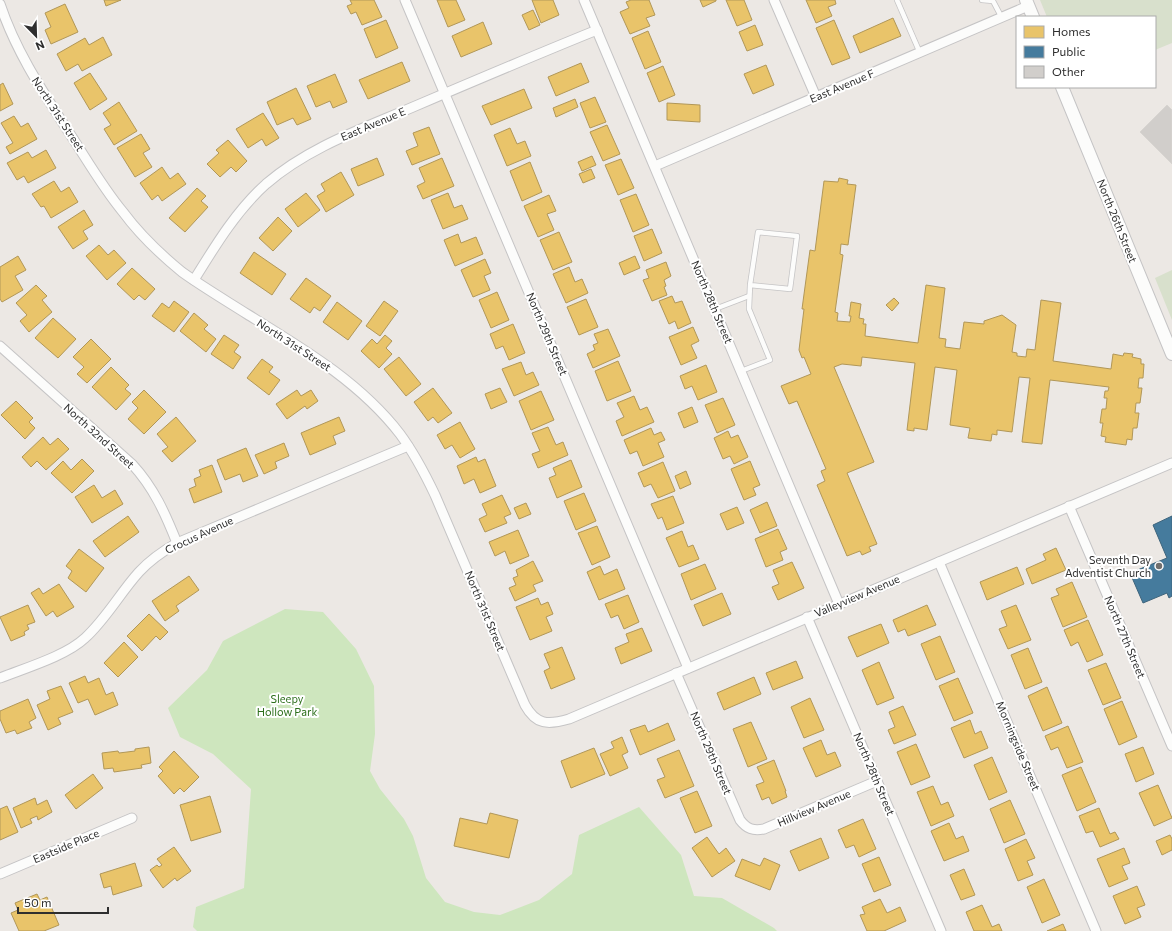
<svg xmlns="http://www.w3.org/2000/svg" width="1172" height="931" font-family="Commissioner,sans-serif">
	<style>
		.green { fill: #cee6be }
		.cemetery { fill: #d8e0cc }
		.homes { fill: #e9c46a; stroke: #b19758 }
		.public { fill: #457b9d; stroke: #3e647c }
		.building { fill: #d1cecb; stroke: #d7d4d0 }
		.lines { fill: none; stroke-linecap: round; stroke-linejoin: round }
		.service-casing { stroke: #c5c4c5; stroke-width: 6 }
		.minor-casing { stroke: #c5c4c5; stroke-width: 11 }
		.tertiary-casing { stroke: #c5c4c5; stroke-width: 14 }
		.service { stroke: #fcfcfb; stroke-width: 4.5 }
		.minor { stroke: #fcfcfb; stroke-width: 9 }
		.tertiary { stroke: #fcfcfb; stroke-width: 12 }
		.poi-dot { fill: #706f6e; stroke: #fff; stroke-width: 1.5 }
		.labels { text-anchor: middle; stroke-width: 4; stroke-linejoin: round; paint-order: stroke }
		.street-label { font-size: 11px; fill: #2e2e2e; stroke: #fff }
		.poi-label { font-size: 11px; fill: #2e2e2e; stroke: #fff; text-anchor: end }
		.park-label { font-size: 11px; fill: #2c6e1b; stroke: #fff }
	</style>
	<rect width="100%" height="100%" fill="#ece8e4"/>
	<polygon class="green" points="285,609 323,612 356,649 374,686 375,734 370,771 380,789 404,819 413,836 426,878 445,902 474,912 500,915 539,900 572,874 579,835 639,807 681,855 694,896 722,898 774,928 777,931 197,931 193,927 196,907 244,888 251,789 213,754 180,737 168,708 207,670 223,641"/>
	<g class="cemetery">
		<polygon points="1040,0 1172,0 1172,43 1155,50 1155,17 1047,17"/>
		<polygon points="1172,270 1172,320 1155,278"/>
	</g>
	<g class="homes">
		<polygon points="104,0 121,0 106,6"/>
		<polygon points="350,0 374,0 382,17 362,25 356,12 351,14 347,6 352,4"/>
		<polygon points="437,0 456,0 465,20 448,27"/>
		<polygon points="532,0 553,0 559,15 541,23"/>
		<polygon points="631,0 649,0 655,15 646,18 650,26 630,34 620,12 629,8 626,2"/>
		<polygon points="700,0 716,0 716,1 703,7"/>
		<polygon points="726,0 744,0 752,20 737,26"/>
		<polygon points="806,0 835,0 836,4 828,7 832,16 816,23"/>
		<polygon points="65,4 78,32 51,44 45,30 51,27 45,13"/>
		<polygon points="533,10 540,25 529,30 522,15"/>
		<polygon points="893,18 901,36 860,53 853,36"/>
		<polygon points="386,20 398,48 376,58 364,29"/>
		<polygon points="834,20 850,58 832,65 816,28"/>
		<polygon points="483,22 492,44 461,57 452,36"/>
		<polygon points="755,25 763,45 747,51 739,32"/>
		<polygon points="648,31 661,62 645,69 632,38"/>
		<polygon points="103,37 112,55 82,71 78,64 66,71 57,54 85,38 89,45"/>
		<polygon points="402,62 410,81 368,99 359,80"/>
		<polygon points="581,63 589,82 556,96 548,77"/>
		<polygon points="766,65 774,85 753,94 744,74"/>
		<polygon points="663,66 675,95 659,102 647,73"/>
		<polygon points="90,73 107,99 90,110 74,83"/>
		<polygon points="335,74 347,102 333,108 330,101 316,107 307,86"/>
		<polygon points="3,83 13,104 0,111 0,85"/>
		<polygon points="296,88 311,119 297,125 293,118 277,125 267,102"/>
		<polygon points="524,89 532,108 491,125 482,106"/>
		<polygon points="595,97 606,122 590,128 580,103"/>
		<polygon points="575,99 578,107 556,117 553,108"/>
		<polygon points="119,102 137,131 114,145 104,129 111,125 103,113"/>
		<polygon points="667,103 700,105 700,122 667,120"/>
		<polygon points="263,113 279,138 266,146 262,139 248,148 236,129"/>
		<polygon points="14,116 21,127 28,123 37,139 10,154 6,147 13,143 1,123"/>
		<polygon points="607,125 620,154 603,161 590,132"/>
		<polygon points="429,127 440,154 412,165 406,151 418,146 413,133"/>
		<polygon points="510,128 517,144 525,141 531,156 507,166 494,135"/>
		<polygon points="141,134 150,149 143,153 152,167 135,177 117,148"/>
		<polygon points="228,140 247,161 236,172 231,167 220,177 207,164 219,153 216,150"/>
		<polygon points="46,150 56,168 28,183 24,176 17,180 7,163 28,152 32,158"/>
		<polygon points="592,156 596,165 582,171 578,162"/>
		<polygon points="377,158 384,175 358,186 351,169"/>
		<polygon points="442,158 454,186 423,199 417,186 425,182 419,168"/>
		<polygon points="621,159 634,188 618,195 605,165"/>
		<polygon points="530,162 542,192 522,201 510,171"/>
		<polygon points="162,167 170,179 178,173 186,184 162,201 158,195 152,200 140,183"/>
		<polygon points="591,169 595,178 583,183 579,174"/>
		<polygon points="341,172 354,195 326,212 317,196 325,191 321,184"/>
		<polygon points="839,178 848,180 847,184 856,185 848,245 841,244 840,254 843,255 835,312 838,313 837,321 850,322 851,316 849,316 851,302 861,304 859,318 864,319 863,324 866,324 865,336 918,343 926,285 945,288 939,338 946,339 945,347 960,349 964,322 984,324 984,321 1002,315 1016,325 1012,352 1017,353 1017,356 1026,357 1027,349 1035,350 1041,300 1061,303 1053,361 1111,369 1113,354 1123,356 1124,353 1133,354 1132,357 1141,359 1141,364 1144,364 1143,378 1139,378 1138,388 1142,388 1140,403 1136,403 1135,413 1139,413 1137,428 1133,428 1132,440 1127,439 1126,445 1105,442 1106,437 1101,436 1103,423 1100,423 1102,409 1106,409 1107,398 1104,398 1105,391 1108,391 1109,387 1050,380 1042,444 1022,442 1030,378 1019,377 1012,432 997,430 997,435 992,434 991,441 968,438 970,428 950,425 957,370 935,367 927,430 914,428 914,431 907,430 915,363 862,357 861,366 842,364 834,367 874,462 847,473 877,544 869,547 871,551 862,555 860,551 847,556 817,485 825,481 821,471 826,469 797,401 789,404 781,386 811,374 804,357 802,358 799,350 804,309 802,309 810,250 815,251 824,181 838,182"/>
		<polygon points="54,181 61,192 69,187 78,202 51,218 44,206 41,207 32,194"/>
		<polygon points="197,188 206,196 201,201 208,207 185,232 169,218"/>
		<polygon points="306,193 320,210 298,227 285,209"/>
		<polygon points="448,193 454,208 462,205 468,219 443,229 431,200"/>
		<polygon points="636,194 649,225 633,232 620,200"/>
		<polygon points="549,195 556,211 547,214 554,230 538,237 524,206"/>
		<polygon points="84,210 93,225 83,231 88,239 73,249 58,227"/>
		<polygon points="278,217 292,231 273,251 259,238"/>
		<polygon points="652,229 662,253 644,261 634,236"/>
		<polygon points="559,232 572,262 553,270 540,240"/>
		<polygon points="458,234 461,243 476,237 483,254 455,266 444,240"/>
		<polygon points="99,245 108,255 114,250 126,263 107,280 86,256"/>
		<polygon points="254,252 286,274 272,295 240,273"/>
		<polygon points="18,256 26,270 15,276 23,290 2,302 0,299 0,267"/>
		<polygon points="635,256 640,268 624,275 619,263"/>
		<polygon points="485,259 491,273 484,276 490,290 473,297 461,270"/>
		<polygon points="666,262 671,276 664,280 666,286 664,287 667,295 652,301 643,280 649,278 646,270"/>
		<polygon points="569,267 575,282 582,279 588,293 566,303 553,274"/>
		<polygon points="132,268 155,289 145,300 139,295 134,300 117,284"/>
		<polygon points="306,278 331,296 320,311 314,307 310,313 290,299"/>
		<polygon points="36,285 47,296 42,300 52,312 29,332 20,321 27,315 16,303"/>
		<polygon points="497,292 509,320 491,328 479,300"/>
		<polygon points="672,296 675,303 682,301 691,323 678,329 675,321 669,324 659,301"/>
		<polygon points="894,298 899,303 892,311 886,305"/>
		<polygon points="586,299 598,327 579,335 567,307"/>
		<polygon points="174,301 189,312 174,332 152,316 162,303 169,308"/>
		<polygon points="384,301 398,311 380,336 366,326"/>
		<polygon points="337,302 362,321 348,340 323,322"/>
		<polygon points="194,313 208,325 204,329 216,339 206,352 180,331"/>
		<polygon points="53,318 76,339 58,358 35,338"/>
		<polygon points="513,324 525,353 509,360 503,346 496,349 490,334"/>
		<polygon points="693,327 699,341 691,345 697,358 681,365 669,337"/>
		<polygon points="608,329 620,356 593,368 587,354 595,350 593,345 598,343 594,334"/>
		<polygon points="224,335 239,345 234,352 241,357 233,369 211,354"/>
		<polygon points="385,335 392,341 386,348 392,354 379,368 361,351 372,339 377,344"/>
		<polygon points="91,339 111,359 87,383 77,374 84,367 73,357"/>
		<polygon points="399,357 421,384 406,396 384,369"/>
		<polygon points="262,359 273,367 269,372 280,380 269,395 247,378"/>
		<polygon points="618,361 631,391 607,401 595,371"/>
		<polygon points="521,362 526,375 533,372 539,385 514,396 502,369"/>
		<polygon points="706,365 717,392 698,400 692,386 685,389 680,376"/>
		<polygon points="111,367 129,385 125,389 131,394 116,410 92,387"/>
		<polygon points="433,388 452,413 438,423 433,417 428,421 414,402"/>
		<polygon points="500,388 507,402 491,409 485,394"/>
		<polygon points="144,390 166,412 144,434 128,419 138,408 132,402"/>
		<polygon points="297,390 301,396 311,390 318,401 307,409 305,406 287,419 276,404"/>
		<polygon points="541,391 554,420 531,430 519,401"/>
		<polygon points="634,396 640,410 647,407 654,422 622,436 616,421 624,417 617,403"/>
		<polygon points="723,398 735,425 717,433 705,405"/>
		<polygon points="16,401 33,418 29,422 35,428 25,439 1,415"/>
		<polygon points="692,407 698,422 684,428 678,413"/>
		<polygon points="176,417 196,441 172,462 162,451 168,447 157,434"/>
		<polygon points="339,417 345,431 333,436 336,444 310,455 301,433"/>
		<polygon points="460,422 475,449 460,458 452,445 445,449 437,435"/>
		<polygon points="548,427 556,445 563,442 568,455 538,468 532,454 540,451 532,433"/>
		<polygon points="651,428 654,435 661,432 665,440 658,443 664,457 643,466 637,451 630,454 624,440"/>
		<polygon points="728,431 731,438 738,435 748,457 734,464 730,456 723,459 714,438"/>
		<polygon points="43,437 50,445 58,438 69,449 46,470 37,461 31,467 22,457"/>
		<polygon points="284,443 289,456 275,462 277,468 264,474 255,455"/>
		<polygon points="246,448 258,476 243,482 240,474 225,480 217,460"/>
		<polygon points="476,457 478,462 485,459 496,486 480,493 474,479 464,484 457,466"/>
		<polygon points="82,459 94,471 72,493 51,473 63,461 71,470"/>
		<polygon points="571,460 582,487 557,498 549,478 556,475 553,468"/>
		<polygon points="750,461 760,485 753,488 756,495 744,500 731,469"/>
		<polygon points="663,462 675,491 658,498 651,484 644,487 638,473"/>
		<polygon points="212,465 222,492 194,503 189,489 196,486 194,479 201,476 199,470"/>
		<polygon points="686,471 691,484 680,489 675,476"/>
		<polygon points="94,485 102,498 115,490 123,504 92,523 75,497"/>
		<polygon points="584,493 596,521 576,530 564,501"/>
		<polygon points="502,495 511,514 504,517 507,523 485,532 479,519 487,515 482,504"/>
		<polygon points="673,496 684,523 667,530 662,517 658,519 651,504"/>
		<polygon points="767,502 777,526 760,533 750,510"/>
		<polygon points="526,503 531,514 519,519 514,508"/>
		<polygon points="737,507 744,523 727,530 720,514"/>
		<polygon points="128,516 139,532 105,557 93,541"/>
		<polygon points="597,526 610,557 592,565 578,533"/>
		<polygon points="778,529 787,549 780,552 783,560 766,567 755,539"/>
		<polygon points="518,530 529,556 510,564 505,551 495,556 489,542"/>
		<polygon points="682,531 688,547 693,545 699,559 679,567 666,538"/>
		<polygon points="1056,548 1066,570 1032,584 1026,569 1046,560 1043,554"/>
		<polygon points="79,549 104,568 86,592 68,578 72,571 66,566"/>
		<polygon points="533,561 543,581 533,585 536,591 515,601 509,588 516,585 513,578 518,576 516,570"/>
		<polygon points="792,562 804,588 778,600 772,587 779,584 773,570"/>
		<polygon points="705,564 716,589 691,600 681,574"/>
		<polygon points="600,566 604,575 617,569 625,589 599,600 587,572"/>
		<polygon points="1017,567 1024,584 987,600 980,582"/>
		<polygon points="189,576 199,590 176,606 179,611 165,621 152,601"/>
		<polygon points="1072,582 1087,617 1063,627 1051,598 1059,595 1056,589"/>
		<polygon points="59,584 74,607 57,617 53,611 46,616 31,593 39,588 43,594"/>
		<polygon points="722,593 731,614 703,626 694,605"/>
		<polygon points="628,595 639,622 624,629 618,615 611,618 605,604"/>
		<polygon points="538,598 541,605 548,602 553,614 546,617 552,631 530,640 516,607"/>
		<polygon points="28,605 35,622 27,625 29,629 24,632 25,635 11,641 0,617"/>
		<polygon points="927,605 936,625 908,636 905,629 898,632 893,620"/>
		<polygon points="1016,605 1031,640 1008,649 999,629 1007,626 1001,611"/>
		<polygon points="149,614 168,632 160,640 156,636 142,651 127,636"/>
		<polygon points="1088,620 1103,655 1087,662 1078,642 1071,646 1064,630"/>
		<polygon points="881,624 889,643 857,657 848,637"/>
		<polygon points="642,628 652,651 621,664 615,648 629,642 626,634"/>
		<polygon points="940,636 955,672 936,680 921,644"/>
		<polygon points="124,642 138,657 118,677 104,663"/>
		<polygon points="562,647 575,679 551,689 544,671 550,668 544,654"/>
		<polygon points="1028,648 1042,682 1025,689 1011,655"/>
		<polygon points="796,661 803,678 773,690 766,673"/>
		<polygon points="879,662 894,698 877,705 862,670"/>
		<polygon points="1106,663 1121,698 1103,705 1088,670"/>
		<polygon points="85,676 88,683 99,678 106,695 113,692 118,705 95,715 88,699 78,703 69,683"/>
		<polygon points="754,677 761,694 724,710 717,693"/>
		<polygon points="958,678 973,713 954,721 939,686"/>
		<polygon points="61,686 73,712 58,718 61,724 48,730 37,705 50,699 47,691"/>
		<polygon points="1047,687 1062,723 1043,731 1028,696"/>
		<polygon points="810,698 824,730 804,738 791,707"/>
		<polygon points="28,699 36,718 29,722 32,728 17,734 15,730 6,733 0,719 0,711"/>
		<polygon points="1122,701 1137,737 1119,745 1104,709"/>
		<polygon points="903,706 916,735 894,744 888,730 895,727 889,712"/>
		<polygon points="970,720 975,734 981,731 988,748 964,758 951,728"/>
		<polygon points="751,722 767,759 748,767 733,729"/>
		<polygon points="668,723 675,740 640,755 630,730 645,725 648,732"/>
		<polygon points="1068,726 1083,762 1067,768 1058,747 1051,750 1045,736"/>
		<polygon points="622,737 628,752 622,755 628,768 610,776 600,754 614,748 611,742"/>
		<polygon points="821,740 827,755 835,752 841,766 816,777 803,748"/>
		<polygon points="916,744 930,777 911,785 897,752"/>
		<polygon points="149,747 151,763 141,765 142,768 114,772 113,768 104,769 102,753 118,751 119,753 135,751 135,749"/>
		<polygon points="1143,747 1154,774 1136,782 1125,754"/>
		<polygon points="594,748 605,774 571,788 561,761"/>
		<polygon points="679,750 694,786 665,798 657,780 665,777 657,759"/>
		<polygon points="174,751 199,777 184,792 180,788 174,794 158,776 163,771 159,767"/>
		<polygon points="992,757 1007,792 989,800 974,765"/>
		<polygon points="774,760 786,791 785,791 787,797 772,804 769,797 762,800 756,785 764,782 757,767"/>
		<polygon points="1081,767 1096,802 1077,811 1062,775"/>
		<polygon points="93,774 103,788 76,809 65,795"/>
		<polygon points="1158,785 1172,818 1154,826 1139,793"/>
		<polygon points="933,786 941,805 948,802 954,816 931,826 917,792"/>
		<polygon points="697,791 712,826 695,833 680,798"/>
		<polygon points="210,796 221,832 191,841 180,805"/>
		<polygon points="35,798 37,805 47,800 52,812 38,820 37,816 30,819 32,823 21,828 13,808"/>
		<polygon points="1010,800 1025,834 1004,843 990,809"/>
		<polygon points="7,806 18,832 0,840 0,809"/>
		<polygon points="1099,808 1110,834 1115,832 1119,839 1100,847 1093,831 1086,833 1079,816"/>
		<polygon points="490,813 518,820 509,858 454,846 460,818 487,824"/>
		<polygon points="863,819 876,849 859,857 854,845 846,848 838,830"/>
		<polygon points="949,823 956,839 963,836 969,851 944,861 931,831"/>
		<polygon points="1170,835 1172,839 1172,850 1162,855 1156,841"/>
		<polygon points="707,837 719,854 726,848 735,861 712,877 692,848"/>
		<polygon points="821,838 829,858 799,871 790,851"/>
		<polygon points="1026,839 1035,858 1027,861 1033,875 1018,881 1005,849"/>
		<polygon points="174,847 191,871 177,881 175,878 163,888 150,870 157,865 159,867 162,865 157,859"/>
		<polygon points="1124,848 1130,863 1122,866 1128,879 1109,887 1097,859"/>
		<polygon points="879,857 891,885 874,892 862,864"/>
		<polygon points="764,858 780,865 770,890 735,876 742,859 760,866"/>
		<polygon points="135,863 142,886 113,895 111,886 104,888 100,874"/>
		<polygon points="964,869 975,895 961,900 950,875"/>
		<polygon points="1044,879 1060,915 1042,923 1027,887"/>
		<polygon points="1137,886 1145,905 1137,908 1141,917 1125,924 1113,896"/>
		<polygon points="37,894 40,900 47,897 59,925 44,931 19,931 11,913 18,910 15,903"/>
		<polygon points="880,899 887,913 900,907 906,921 884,931 867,931 860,915 865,914 862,907"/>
		<polygon points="982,905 992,927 999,924 1002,931 974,931 966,912"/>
		<polygon points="1063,924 1066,931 1047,931"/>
	</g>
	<polygon class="public" points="1172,516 1172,596 1169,598 1167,593 1143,603 1130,573 1167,558 1153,525"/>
	<polygon class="building" points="1167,105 1172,110 1172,164 1140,132"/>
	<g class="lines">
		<g class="service-casing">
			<g id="service">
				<polyline points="897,0 920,53"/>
				<polyline points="982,0 993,1 1002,18"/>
				<polyline points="715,309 749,296"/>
				<polyline points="741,371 770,360 749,309 750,285 758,232 797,236 790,289 750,285"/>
			</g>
		</g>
		<g class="minor-casing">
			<g id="minor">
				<polyline points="405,0 688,668"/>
				<polyline points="584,0 839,604"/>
				<polyline points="774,0 816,97"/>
				<path d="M 0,4 C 16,52 43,92 70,134 C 87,160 103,188 123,212 C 140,235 160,254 182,272 C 203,287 225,300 247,314 C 302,348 360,382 400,434 C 414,453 425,474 435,495 L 525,705 C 536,725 548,725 569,719 L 1172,463"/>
				<polyline points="655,166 1028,6"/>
				<path d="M 194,280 C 215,246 236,211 266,184 C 309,147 362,129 413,107 C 474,81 535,55 597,30"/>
				<path d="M 0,346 L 132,464 C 154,488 165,513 177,543"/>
				<polyline points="1069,506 1172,746"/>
				<polyline points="939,562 1096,931"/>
				<polyline points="807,617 941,931"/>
				<path d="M 676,673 L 740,820 C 747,829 753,831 764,829 L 877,781"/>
				<path d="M 0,678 C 25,668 66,656 85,638 C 106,619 120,593 139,572 C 150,560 163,551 177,543 L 408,446"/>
				<polyline points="0,874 132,818"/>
			</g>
		</g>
		<g class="tertiary-casing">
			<g id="tertiary">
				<polyline points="1026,0 1033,17"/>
				<polyline points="1062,87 1172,354"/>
			</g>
		</g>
		<use href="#service" class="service"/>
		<use href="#minor" class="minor"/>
		<use href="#tertiary" class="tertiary"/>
	</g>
	<circle class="poi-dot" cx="1159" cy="566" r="4"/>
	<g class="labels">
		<g class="street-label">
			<text transform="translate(842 86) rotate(-23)" y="4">East Avenue F</text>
			<text transform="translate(58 114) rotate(57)" y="4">North 31st Street</text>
			<text transform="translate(373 124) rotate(-23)" y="4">East Avenue E</text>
			<text transform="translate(1117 221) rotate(68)" y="4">North 26th Street</text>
			<text transform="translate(712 302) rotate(67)" y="4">North 28th Street</text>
			<text transform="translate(547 334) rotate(67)" y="4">North 29th Street</text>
			<text transform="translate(294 345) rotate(33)" y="4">North 31st Street</text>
			<text transform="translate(99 436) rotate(42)" y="4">North 32nd Street</text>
			<text transform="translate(199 535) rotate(-25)" y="4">Crocus Avenue</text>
			<text transform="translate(857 596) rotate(-23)" y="4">Valleyview Avenue</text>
			<text transform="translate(485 611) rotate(67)" y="4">North 31st Street</text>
			<text transform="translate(1125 637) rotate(67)" y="4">North 27th Street</text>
			<text transform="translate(1018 746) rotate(67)" y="4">Morningside Street</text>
			<text transform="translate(711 753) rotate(67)" y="4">North 29th Street</text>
			<text transform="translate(874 774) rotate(67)" y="4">North 28th Street</text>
			<text transform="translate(814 808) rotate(-23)" y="4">Hillview Avenue</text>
			<text transform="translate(66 846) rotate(-23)" y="4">Eastside Place</text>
		</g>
		<g class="poi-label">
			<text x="1151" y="564">Seventh Day<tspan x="1151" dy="13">Adventist Church</tspan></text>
		</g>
		<g class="park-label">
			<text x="287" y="703">Sleepy<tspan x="287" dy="13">Hollow Park</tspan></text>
		</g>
	</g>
	<rect x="1016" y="16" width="140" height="72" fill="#ffffff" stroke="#ababab"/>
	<rect x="1024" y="26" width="20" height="12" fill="#e9c46a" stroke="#ababab"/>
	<text x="1052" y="36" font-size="12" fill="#2e2e2e">Homes</text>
	<rect x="1024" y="46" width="20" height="12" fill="#457b9d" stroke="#ababab"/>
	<text x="1052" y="56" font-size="12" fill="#2e2e2e">Public</text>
	<rect x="1024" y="66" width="20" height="12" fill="#d1cecb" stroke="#ababab"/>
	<text x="1052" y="76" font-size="12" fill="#2e2e2e">Other</text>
	<g transform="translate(36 36) rotate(157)" stroke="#ffffff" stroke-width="3" paint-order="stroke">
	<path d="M0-3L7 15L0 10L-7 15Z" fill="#2e2e2e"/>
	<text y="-6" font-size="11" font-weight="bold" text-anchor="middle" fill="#2e2e2e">N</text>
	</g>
	<path d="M18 907v6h90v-6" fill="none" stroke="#2e2e2e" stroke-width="2"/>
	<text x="24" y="907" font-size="12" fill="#2e2e2e" stroke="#ffffff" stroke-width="3" paint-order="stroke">50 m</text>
</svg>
